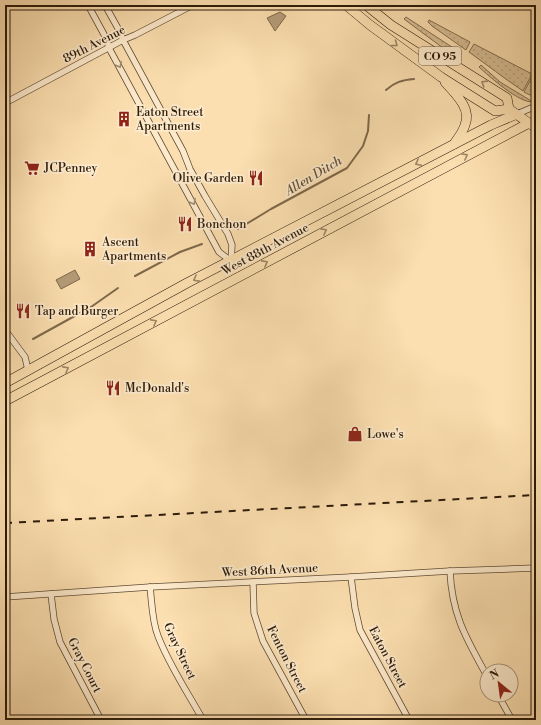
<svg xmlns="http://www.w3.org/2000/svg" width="541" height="725" font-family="'Libre Bodoni',serif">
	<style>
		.grass { fill: url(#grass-dots); stroke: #826c4f }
		.water { fill: #b59c78; stroke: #7e684c }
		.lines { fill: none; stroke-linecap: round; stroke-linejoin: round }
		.stream { stroke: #7e684c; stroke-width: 2 }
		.street-casing { stroke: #5f4c34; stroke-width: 7 }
		.primary-casing { stroke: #2b1b0a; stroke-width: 10 }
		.street { stroke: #fdeacc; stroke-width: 5.5 }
		.primary { stroke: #fcdfb0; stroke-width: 9 }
		.rail { stroke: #2b1b0a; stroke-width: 2; stroke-dasharray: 7 7; stroke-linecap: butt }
		.oneway { stroke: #9e8765 }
		.oneway2 { stroke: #9e8d75 }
		.labels { text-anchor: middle; stroke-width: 3.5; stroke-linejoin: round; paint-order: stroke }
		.shield { fill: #fdeacc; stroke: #6a5944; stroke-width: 1 }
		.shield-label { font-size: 11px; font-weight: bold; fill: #2b1b0a }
		.street-label { font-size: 12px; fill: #2b1b0a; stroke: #fdeacc }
		.poi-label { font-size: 12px; fill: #2b1b0a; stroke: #fdeacc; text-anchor: start }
		.water-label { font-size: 13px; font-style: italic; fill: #624f36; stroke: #fdeacc }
	</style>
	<defs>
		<pattern id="grass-dots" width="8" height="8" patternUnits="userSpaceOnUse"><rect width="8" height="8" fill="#d8be94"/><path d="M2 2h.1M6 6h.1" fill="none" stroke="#baa37e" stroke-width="1.8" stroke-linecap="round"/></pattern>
	</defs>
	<rect width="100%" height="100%" fill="#fcdfb0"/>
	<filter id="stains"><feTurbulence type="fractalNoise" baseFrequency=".005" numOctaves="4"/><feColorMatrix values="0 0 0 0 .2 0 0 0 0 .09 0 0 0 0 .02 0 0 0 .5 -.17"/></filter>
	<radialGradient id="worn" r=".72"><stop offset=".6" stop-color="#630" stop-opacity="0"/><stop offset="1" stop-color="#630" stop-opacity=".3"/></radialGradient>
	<g class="grass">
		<polygon points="406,17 461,53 460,55 447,51 404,19"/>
		<polygon points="429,20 470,42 466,50 432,26 428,22"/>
		<path d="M 474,44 L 532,74 L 523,91 C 504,78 487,65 469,52 Z"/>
		<path d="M 481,65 L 500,82 L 533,102 C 519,103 490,77 479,67 Z"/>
		<polygon points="533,75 536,76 536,93 530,95 524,92"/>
	</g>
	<g class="water">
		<polygon points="280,12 286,16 275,31 267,18"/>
		<polygon points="75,270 80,279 61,289 56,280"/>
	</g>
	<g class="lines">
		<g class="stream">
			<path d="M 386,90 C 395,82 402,80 414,79"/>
			<polyline points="238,229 271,209 347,168 363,146 368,131 369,115"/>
			<polyline points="135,276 180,252 202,244"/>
			<polyline points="33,339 91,307 118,288"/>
			<polyline points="5,356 9,354"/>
		</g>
		<g class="street-casing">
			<g id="street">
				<polyline points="88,5 107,40 109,48 219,252 231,261"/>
				<polyline points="105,5 120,32 123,40 183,151 190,169 205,196 228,234 232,245 231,261"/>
				<polyline points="5,103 123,40 135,35 193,5"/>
				<polyline points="517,114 536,106"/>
				<polyline points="5,330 25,357 28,370"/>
				<path d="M 450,571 C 452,615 466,638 487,676"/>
				<polyline points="351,577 355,608 360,630 409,720"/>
				<polyline points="253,582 254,613 263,641 306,720"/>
				<path d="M 150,587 C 152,603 152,621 158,636 C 169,665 188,693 203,720"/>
				<polyline points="51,594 54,619 60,642 101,720"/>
				<polyline points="5,597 150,587 351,577 450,571 536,568"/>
				<polyline points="498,695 512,720"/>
			</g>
		</g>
		<g class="primary-casing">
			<g id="primary">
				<polyline points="346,5 370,25 441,77 495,111 509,109 536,128"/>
				<polyline points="366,5 391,25 507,98 509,109"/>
				<path d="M 445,82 C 455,94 472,108 465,125 C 463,132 458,138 454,144"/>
				<polyline points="5,383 187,283 491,125 517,114"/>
				<polyline points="5,401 529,123"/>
			</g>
		</g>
		<use href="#street" class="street"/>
		<use href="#primary" class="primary"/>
		<polyline class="rail" points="5,523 536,495"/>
	</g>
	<defs><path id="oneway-chevron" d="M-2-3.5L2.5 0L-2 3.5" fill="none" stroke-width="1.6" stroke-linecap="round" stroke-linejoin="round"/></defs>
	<g class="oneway">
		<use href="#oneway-chevron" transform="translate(395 44) rotate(36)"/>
		<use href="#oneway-chevron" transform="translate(484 83) rotate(-148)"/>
		<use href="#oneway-chevron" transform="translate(465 156) rotate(-28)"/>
		<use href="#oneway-chevron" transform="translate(418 163) rotate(153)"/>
		<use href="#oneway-chevron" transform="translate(324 231) rotate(-28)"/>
		<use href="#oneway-chevron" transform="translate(265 263) rotate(-28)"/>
		<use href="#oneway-chevron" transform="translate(196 279) rotate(152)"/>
		<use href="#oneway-chevron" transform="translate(154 322) rotate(-28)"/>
		<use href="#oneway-chevron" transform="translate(66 369) rotate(-28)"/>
	</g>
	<g class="oneway2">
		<use href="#oneway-chevron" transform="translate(119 65) rotate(61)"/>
		<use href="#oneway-chevron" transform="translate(193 202) rotate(61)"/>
	</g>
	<defs>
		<g id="building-bare" transform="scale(1.2)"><path d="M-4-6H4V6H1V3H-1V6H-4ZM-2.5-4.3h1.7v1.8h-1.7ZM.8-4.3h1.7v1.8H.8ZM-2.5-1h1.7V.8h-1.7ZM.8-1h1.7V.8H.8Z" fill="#8f2418" stroke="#fdeacc" stroke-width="2.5" paint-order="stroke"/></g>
		<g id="supermarket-bare" transform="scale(1.2)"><path d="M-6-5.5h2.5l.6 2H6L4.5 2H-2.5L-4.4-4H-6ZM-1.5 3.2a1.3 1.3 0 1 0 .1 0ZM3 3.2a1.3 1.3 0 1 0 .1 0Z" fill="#8f2418" stroke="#fdeacc" stroke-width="2.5" paint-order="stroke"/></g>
		<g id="restaurant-bare" transform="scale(1.2)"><path d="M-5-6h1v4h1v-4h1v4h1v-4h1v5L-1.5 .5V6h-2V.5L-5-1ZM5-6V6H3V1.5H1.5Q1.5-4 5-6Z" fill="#8f2418" stroke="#fdeacc" stroke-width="2.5" paint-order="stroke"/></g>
		<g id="shop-bare" transform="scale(1.2)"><path d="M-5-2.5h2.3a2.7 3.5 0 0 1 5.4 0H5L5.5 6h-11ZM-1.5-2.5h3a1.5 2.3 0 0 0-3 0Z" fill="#8f2418" stroke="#fdeacc" stroke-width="2.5" paint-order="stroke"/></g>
	</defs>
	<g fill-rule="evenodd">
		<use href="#building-bare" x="124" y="119"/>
		<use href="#supermarket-bare" x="32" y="168"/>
		<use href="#restaurant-bare" x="256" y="178"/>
		<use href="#restaurant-bare" x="185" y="224"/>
		<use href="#building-bare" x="90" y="249"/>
		<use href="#restaurant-bare" x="23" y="311"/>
		<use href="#restaurant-bare" x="113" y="388"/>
		<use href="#shop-bare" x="355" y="434"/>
	</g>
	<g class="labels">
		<rect class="shield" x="419" y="47" width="42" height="18" rx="3"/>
		<g class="shield-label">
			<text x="440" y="60">CO 95</text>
		</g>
		<g class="street-label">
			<text transform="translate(94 44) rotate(-27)" y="4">89th Avenue</text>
			<text transform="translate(265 249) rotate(-28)" y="4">West 88th Avenue</text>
			<text transform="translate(270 570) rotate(-3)" y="4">West 86th Avenue</text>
			<text transform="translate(180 651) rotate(65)" y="4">Gray Street</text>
			<text transform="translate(388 657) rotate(62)" y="4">Eaton Street</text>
			<text transform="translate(287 659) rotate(63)" y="4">Fenton Street</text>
			<text transform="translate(85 665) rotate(63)" y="4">Gray Court</text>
		</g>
		<g class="poi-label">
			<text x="136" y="116">Eaton Street<tspan x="136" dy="14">Apartments</tspan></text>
			<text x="44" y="172">JCPenney</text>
			<text x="244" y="182" text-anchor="end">Olive Garden</text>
			<text x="197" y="228">Bonchon</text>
			<text x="102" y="246">Ascent<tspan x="102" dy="14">Apartments</tspan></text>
			<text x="35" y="315">Tap and Burger</text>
			<text x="125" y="392">McDonald's</text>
			<text x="367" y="438">Lowe's</text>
		</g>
		<g class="water-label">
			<text transform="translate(313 175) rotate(-31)" y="5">Allen Ditch</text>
		</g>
	</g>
	<rect width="541" height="725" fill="none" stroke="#fcdfb0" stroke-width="20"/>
	<rect x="6" y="6" width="529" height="713" fill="none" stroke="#2b1b0a" stroke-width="2"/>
	<rect x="10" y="10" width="521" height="705" fill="none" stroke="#2b1b0a"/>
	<g transform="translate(499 683) rotate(331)"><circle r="19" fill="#fdeacc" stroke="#a9977e"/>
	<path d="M0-3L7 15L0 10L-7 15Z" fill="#8f2418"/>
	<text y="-6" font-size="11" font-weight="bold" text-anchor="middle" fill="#2b1b0a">N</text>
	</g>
	<rect width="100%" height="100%" filter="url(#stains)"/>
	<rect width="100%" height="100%" fill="url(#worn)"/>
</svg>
